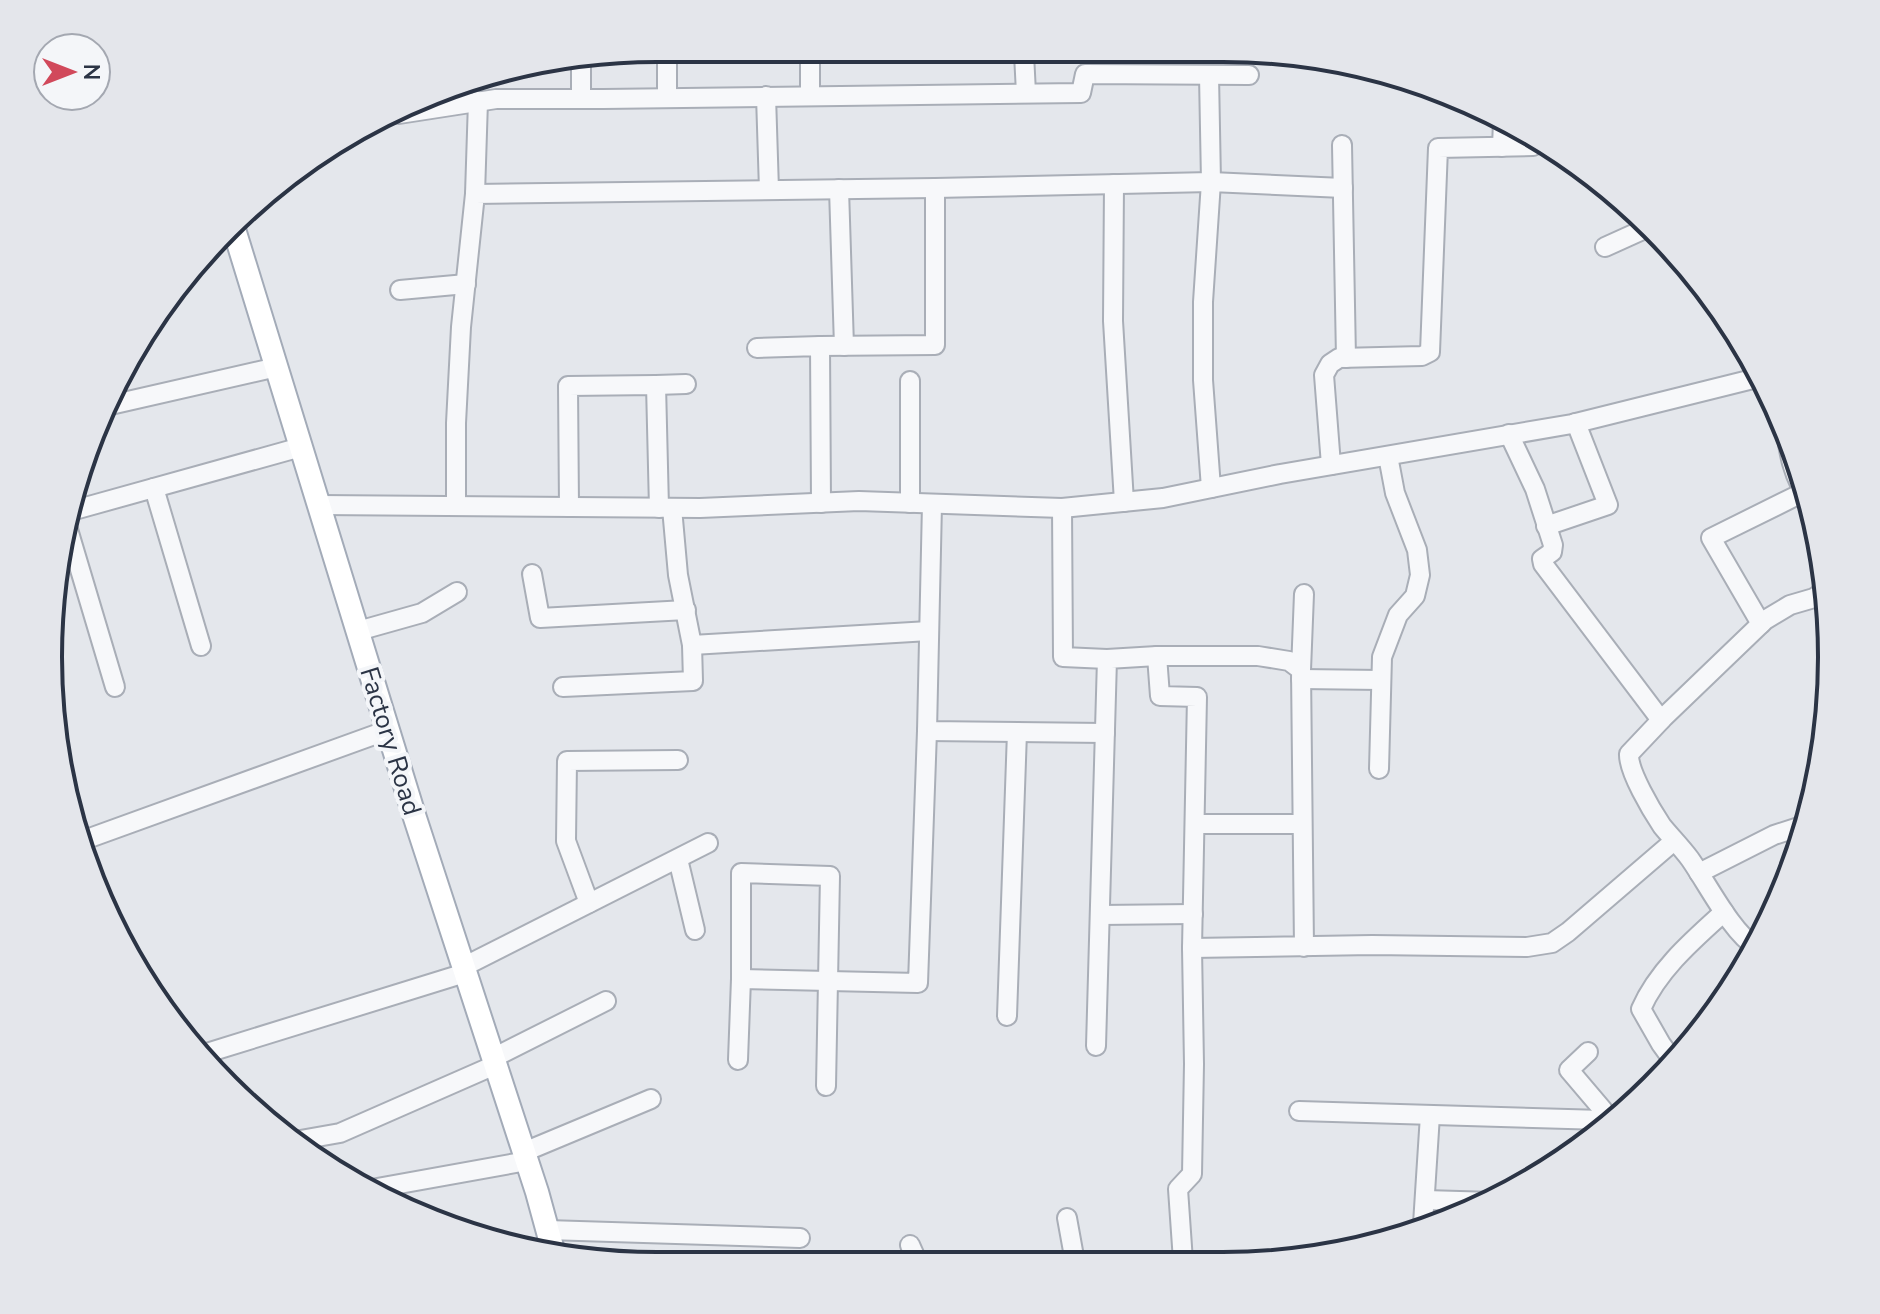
<svg xmlns="http://www.w3.org/2000/svg" width="1880" height="1314" font-family="'Nunito Sans',sans-serif">
	<style>
		.lines { fill: none; stroke-linecap: round; stroke-linejoin: round }
		.minor-casing { stroke: #a9aeb7; stroke-width: 22 }
		.major-casing { stroke: #a3abb8; stroke-width: 26 }
		.minor { stroke: #f7f8fa; stroke-width: 18 }
		.major { stroke: #fff; stroke-width: 22 }
		.labels { text-anchor: middle; stroke-width: 8; stroke-linejoin: round; paint-order: stroke }
		.street-label { font-size: 26px; fill: #2b3445; stroke: #f4f6f9 }
		.rim { fill: none; stroke: #2b3445; stroke-width: 4 }
	</style>
	<rect width="100%" height="100%" fill="#e4e7ec"/>
	<g class="lines">
		<g class="minor-casing">
			<g id="minor">
				<polyline points="667,48 667,98"/>
				<polyline points="810,51 810,95"/>
				<polyline points="1024,54 1026,93"/>
				<polyline points="581,58 581,99"/>
				<polyline points="766,96 769,190"/>
				<polyline points="399,114 496,99 603,99 1081,93 1085,74 1249,75"/>
				<polyline points="1342,145 1346,358"/>
				<polyline points="1502,147 1503,121"/>
				<polyline points="1114,184 1113,321 1124,502"/>
				<polyline points="839,189 844,346"/>
				<polyline points="475,194 478,101"/>
				<polyline points="1605,247 1647,228"/>
				<polyline points="400,290 466,284"/>
				<polyline points="820,346 935,345 935,188"/>
				<polyline points="757,348 820,346 821,503"/>
				<polyline points="910,381 910,503"/>
				<polyline points="656,385 686,384"/>
				<polyline points="106,406 277,367"/>
				<path d="M 1787,432 C 1788,456 1795,478 1808,499"/>
				<polyline points="1509,434 1535,489 1553,545 1552,552 1542,559 1543,564 1661,720"/>
				<polyline points="1331,465 1324,375 1330,364 1339,358 1422,356 1430,352 1438,148 1533,146 1538,138"/>
				<polyline points="154,488 201,646"/>
				<polyline points="1211,488 1203,380 1203,302 1211,182 1343,188"/>
				<polyline points="932,504 927,731 1105,733"/>
				<polyline points="319,505 700,508 859,501 1062,508 1163,498 1280,474 1572,424 1761,377"/>
				<polyline points="456,506 456,423 461,327 475,194 935,188 1211,182 1209,75"/>
				<polyline points="569,507 568,386 656,385 659,508"/>
				<polyline points="672,508 678,575 692,645 929,631"/>
				<polyline points="1062,508 1063,657 1107,659"/>
				<polyline points="71,511 301,447"/>
				<polyline points="67,526 115,687"/>
				<polyline points="1546,526 1608,505 1576,423"/>
				<polyline points="532,574 540,618 686,610"/>
				<polyline points="1761,624 1711,538 1804,492"/>
				<polyline points="358,631 422,613 457,592"/>
				<polyline points="1301,670 1304,594"/>
				<polyline points="1301,679 1381,680"/>
				<polyline points="563,687 693,681 692,645"/>
				<polyline points="1379,769 1382,657 1398,615 1415,596 1420,575 1417,550 1395,493 1388,456"/>
				<polyline points="1195,824 1302,824"/>
				<polyline points="84,840 388,730"/>
				<polyline points="678,859 695,930"/>
				<polyline points="1699,873 1774,835 1808,824"/>
				<polyline points="589,903 566,841 567,761 678,760"/>
				<polyline points="1100,915 1193,914"/>
				<polyline points="1304,947 1301,670 1289,661 1258,656 1157,656 1160,696 1197,697 1192,948 1372,945 1527,947 1552,943 1568,932 1674,841"/>
				<path d="M 1756,947 C 1732,933 1707,883 1690,859 C 1681,847 1671,837 1662,826 C 1652,811 1628,771 1629,754 L 1664,717 L 1765,620 L 1790,605 L 1814,598 L 1827,589"/>
				<polyline points="463,967 708,843"/>
				<polyline points="741,979 741,873 830,876 826,1086"/>
				<polyline points="1007,1016 1017,732"/>
				<polyline points="1096,1046 1107,659 1157,656"/>
				<polyline points="1588,1052 1569,1070 1603,1110 1602,1129"/>
				<polyline points="197,1056 465,973"/>
				<polyline points="493,1058 606,1001"/>
				<polyline points="738,1060 741,979 918,983 927,731"/>
				<path d="M 1674,1062 L 1661,1044 L 1641,1009 C 1658,970 1693,940 1724,912"/>
				<polyline points="1299,1111 1603,1120"/>
				<polyline points="289,1142 340,1133 495,1065"/>
				<polyline points="524,1152 651,1099"/>
				<polyline points="366,1190 527,1161"/>
				<polyline points="1425,1200 1494,1202"/>
				<polyline points="1067,1218 1075,1262"/>
				<polyline points="1423,1224 1430,1115"/>
				<polyline points="547,1230 800,1238"/>
				<polyline points="910,1245 918,1263"/>
				<polyline points="1183,1261 1178,1189 1192,1174 1194,1064 1192,948"/>
			</g>
		</g>
		<g class="major-casing">
			<polyline id="major" points="233,226 415,818 537,1192 554,1254"/>
		</g>
		<use href="#minor" class="minor"/>
		<use href="#major" class="major"/>
	</g>
	<g class="labels">
		<g class="street-label">
			<text transform="translate(391 741) rotate(73)" y="9">Factory Road</text>
		</g>
	</g>
	<path d="M0 0H1880V1314H0ZM657 62H1223A595 595 0 0 1 1818 657V657A595 595 0 0 1 1223 1252H657A595 595 0 0 1 62 657V657A595 595 0 0 1 657 62Z" fill="#e4e6eb" fill-rule="evenodd"/>
	<path class="rim" d="M657 62H1223A595 595 0 0 1 1818 657V657A595 595 0 0 1 1223 1252H657A595 595 0 0 1 62 657V657A595 595 0 0 1 657 62Z"/>
	<g transform="translate(72 72) rotate(90)"><circle r="38" fill="#f4f6f9" stroke="#a4a8b1" stroke-width="2"/>
	<path d="M0-6L14 30L0 20L-14 30Z" fill="#d1495b"/>
	<text y="-12" font-size="22" font-weight="bold" text-anchor="middle" fill="#2b3445">N</text>
	</g>
</svg>
